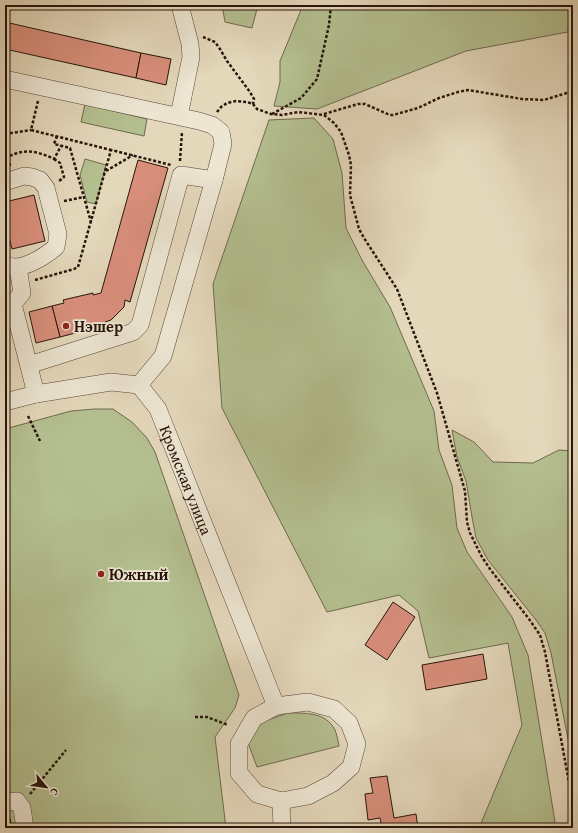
<svg xmlns="http://www.w3.org/2000/svg" width="578" height="833" font-family="'Gentium Book Plus',serif">
	<style>
		.green { fill: #b4bf90; stroke: #6e6a4e }
		.building { fill: #d98f7c; stroke: #28140b }
		.lines { fill: none; stroke-linecap: round; stroke-linejoin: round }
		.minor-casing { stroke: #574537; stroke-width: 18 }
		.path { stroke: #28140b; stroke-width: 2.5; stroke-dasharray: 3 2; stroke-linecap: butt }
		.minor { stroke: #ede6d3; stroke-width: 17 }
		.poi-dot { fill: #8f2418; stroke: #ede6d3; stroke-width: 1.5 }
		.labels { text-anchor: middle; stroke-width: 3.5; stroke-linejoin: round; paint-order: stroke }
		.poi-label { font-size: 16px; font-weight: bold; fill: #28140b; stroke: #ede6d3; text-anchor: start }
		.street-label { font-size: 16px; fill: #28140b; stroke: #ede6d3 }
	</style>
	<rect width="100%" height="100%" fill="#e4d8bb"/>
	<filter id="stains"><feTurbulence type="fractalNoise" baseFrequency=".005" numOctaves="4"/><feColorMatrix values="0 0 0 0 .2 0 0 0 0 .09 0 0 0 0 .02 0 0 0 .5 -.17"/></filter>
	<radialGradient id="worn" r=".72"><stop offset=".6" stop-color="#630" stop-opacity="0"/><stop offset="1" stop-color="#630" stop-opacity=".3"/></radialGradient>
	<g class="green">
		<polygon points="222,5 258,5 252,28 225,22"/>
		<polygon points="303,5 573,5 573,31 466,51 317,109 274,106 280,82 280,61"/>
		<polygon points="85,104 147,119 144,136 81,122"/>
		<polygon points="314,118 333,139 342,173 346,228 362,260 390,307 434,411 439,450 452,485 457,528 467,552 512,617 528,655 556,828 479,828 522,725 508,643 429,658 418,611 399,595 327,612 222,408 213,284 269,120"/>
		<polygon points="85,159 106,165 96,204 87,202 80,175"/>
		<polygon points="94,409 113,409 132,422 147,438 155,452 239,695 235,708 215,737 226,828 5,828 5,429 71,411"/>
		<polygon points="452,430 474,442 493,462 533,463 559,450 573,451 573,764 551,653 545,633 536,620 488,560 476,538 472,517 466,481 457,457"/>
		<path d="M 288,713 C 306,713 326,712 335,730 C 337,735 338,741 339,746 L 257,767 L 247,740 L 256,724 Z"/>
	</g>
	<g class="building">
		<polygon points="5,22 141,53 136,78 5,49"/>
		<polygon points="141,53 171,59 166,85 136,78"/>
		<polygon points="138,160 168,168 130,302 125,300 124,307 111,320 105,322 106,325 60,337 52,306 64,303 63,300 93,293 93,295 101,293"/>
		<polygon points="34,195 45,241 12,249 9,237 5,238 5,202"/>
		<polygon points="5,280 9,293 5,294"/>
		<polygon points="52,306 60,337 36,343 29,312"/>
		<polygon points="393,602 415,617 387,660 365,645"/>
		<polygon points="483,654 487,679 426,690 422,665"/>
		<polygon points="387,776 394,818 416,814 418,828 382,828 380,818 368,820 365,794 373,793 370,778"/>
		<polygon points="5,818 10,818 12,828 5,828"/>
	</g>
	<g class="lines">
		<g class="minor-casing">
			<g id="minor">
				<polyline points="5,79 199,121 212,125 221,132 223,144 214,180 163,356 139,385"/>
				<polyline points="179,116 191,57 190,44 180,5"/>
				<path d="M 5,182 L 24,176 L 32,177 L 40,180 L 46,188 L 58,234 L 56,247 C 45,256 19,274 5,264"/>
				<polyline points="18,267 22,293 13,304 36,394"/>
				<polyline points="29,365 133,332 140,325 181,175 214,180"/>
				<path id="s1" d="M 5,402 L 36,394 L 111,382 L 139,385 L 158,409 L 276,706"/>
				<polygon points="308,702 334,709 349,723 357,744 351,767 333,783 308,796 281,801 257,794 239,773 239,744 254,718 276,706"/>
				<polyline points="281,801 282,828"/>
				<polyline points="5,802 17,801 22,808 25,828"/>
			</g>
		</g>
		<g class="path">
			<polyline points="203,37 215,42 220,49 227,61 250,92 254,99 253,104"/>
			<polyline points="38,101 31,130 111,150"/>
			<polyline points="217,112 221,107 227,103 236,101 247,102 253,104 257,109 271,114 282,115 298,112 324,115 334,123 341,132 349,155 351,165 350,195 359,229 364,238 397,289 437,393 465,491 467,522 470,533 482,557 490,569 529,619 540,635 545,652 573,804"/>
			<polyline points="272,114 301,98 317,79 329,25 331,5"/>
			<polyline points="324,114 358,104 365,104 390,115 393,115 418,108 439,98 458,92 468,90 522,99 544,100 573,91"/>
			<polyline points="5,134 31,130"/>
			<polyline points="57,136 54,144 70,148 91,222"/>
			<polyline points="54,159 60,163 64,177 58,182"/>
			<polyline points="180,161 182,132"/>
			<path d="M 10,166 L 9,159 L 10,156 C 25,148 40,152 54,159 L 61,146"/>
			<polyline points="106,171 133,155"/>
			<polyline points="64,201 84,197"/>
			<polyline points="35,280 74,269 78,267 111,150 171,165"/>
			<polyline points="28,416 40,441"/>
			<polyline points="195,717 207,717 228,725"/>
			<polyline points="30,794 66,750"/>
		</g>
		<use href="#minor" class="minor"/>
	</g>
	<g class="poi-dot">
		<circle cx="66" cy="326" r="4"/>
		<circle cx="101" cy="574" r="4"/>
	</g>
	<g class="labels">
		<g class="poi-label">
			<text x="74" y="332">Нэшер</text>
			<text x="109" y="580">Южный</text>
		</g>
		<g class="street-label">
			<text dy="6" stroke="none"><textPath href="#s1" startOffset="243">Кромская улица</textPath></text>
		</g>
	</g>
	<rect width="578" height="833" fill="none" stroke="#e4d8bb" stroke-width="20"/>
	<rect x="6" y="6" width="566" height="821" fill="none" stroke="#28140b" stroke-width="2"/>
	<rect x="10" y="10" width="558" height="813" fill="none" stroke="#28140b"/>
	<g transform="translate(46 787) rotate(119)" stroke="#ede6d3" stroke-width="3" paint-order="stroke">
	<path d="M0-3L7 15L0 10L-7 15Z" fill="#28140b"/>
	<text y="-6" font-size="11" font-weight="bold" text-anchor="middle" fill="#28140b">С</text>
	</g>
	<rect width="100%" height="100%" filter="url(#stains)"/>
	<rect width="100%" height="100%" fill="url(#worn)"/>
</svg>
